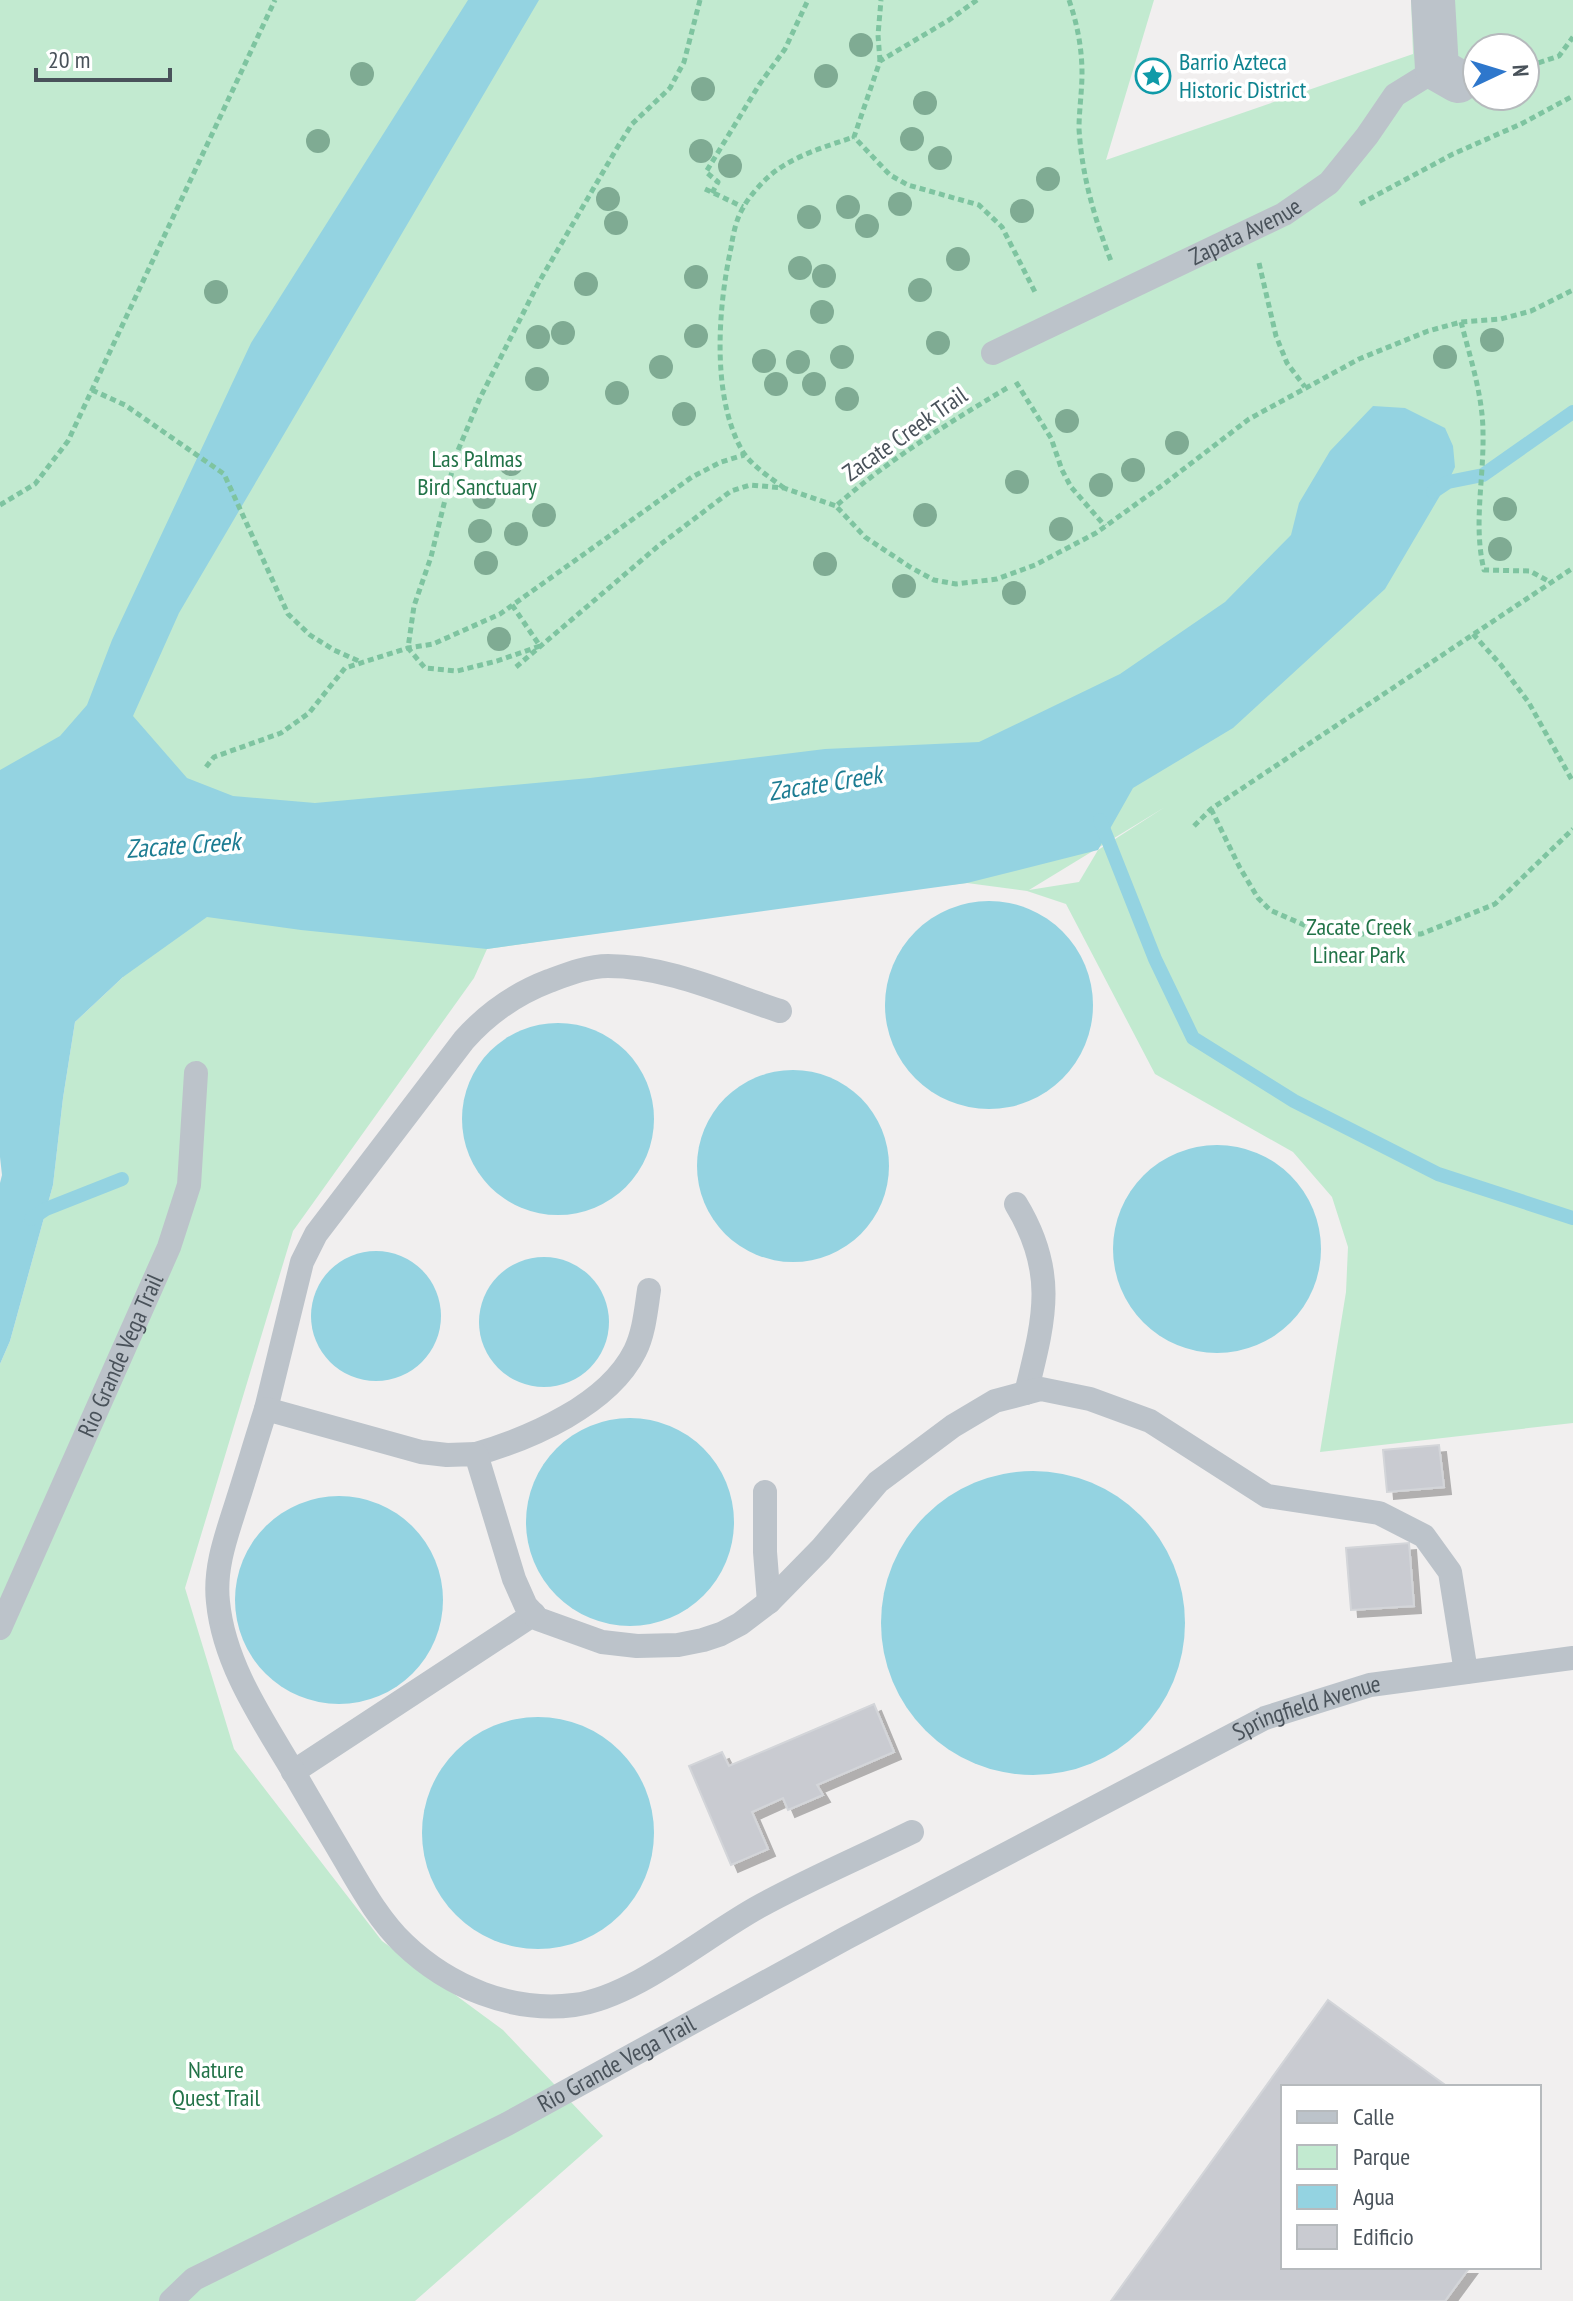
<svg xmlns="http://www.w3.org/2000/svg" width="1573" height="2301" font-family="'PT Sans Narrow',sans-serif">
	<style>
		.green { fill: #c2ead0; fill-rule: evenodd }
		.water { fill: #94d3e1 }
		.lines { fill: none; stroke-linecap: round; stroke-linejoin: round }
		.stream { stroke: #94d3e1; stroke-width: 14 }
		.building { fill: #c9cbd1; stroke: #d3d5d9; stroke-width: 2; filter: url(#shadow) }
		.path { stroke: #7ec4a0; stroke-width: 5; stroke-dasharray: 6 4; stroke-linecap: butt }
		.service { stroke: #bcc3ca; stroke-width: 24 }
		.minor { stroke: #bcc3ca; stroke-width: 44 }
		.tree { fill: #7fab93 }
		.labels { text-anchor: middle; stroke-width: 7; stroke-linejoin: round; paint-order: stroke }
		.culture-label { font-size: 24px; fill: #0d838f; stroke: #fff; text-anchor: start }
		.street-label { font-size: 24px; fill: #49525a; stroke: #fff }
		.park-label { font-size: 24px; fill: #227348; stroke: #fff }
		.water-label { font-size: 26px; font-style: italic; fill: #1c7c92; stroke: #fff }
	</style>
	<defs>
		<filter id="shadow"><feDropShadow dx="7" dy="7" stdDeviation="0" flood-color="#0004"/></filter>
	</defs>
	<rect width="100%" height="100%" fill="#f1efef"/>
	<path class="green" d="M 0,0 L 1154,0 L 1106,160 L 1413,54 L 1411,0 L 1573,0 L 1573,1423 L 1320,1452 L 1346,1292 L 1348,1247 L 1332,1197 L 1293,1152 L 1155,1074 L 1066,904 L 1027,891 L 967,883 L 880,893 L 487,949 L 474,978 L 293,1231 L 185,1588 L 234,1749 L 382,1941 L 503,2030 L 603,2136 L 415,2301 L 0,2301 L 0,1364 L 10,1341 L 53,1185 L 63,1098 L 75,1022 L 123,977 L 0,833 ZM 1477,48 L 1525,48 L 1525,96 L 1477,96 ZM 1165,807 L 1098,850 L 1079,882 L 1029,890 Z"/>
	<g class="water">
		<polygon points="468,0 539,0 179,613 133,716 187,778 233,796 315,803 590,778 825,749 979,742 1120,674 1225,602 1291,535 1299,503 1330,451 1373,406 1405,408 1445,428 1453,446 1455,467 1448,482 1385,589 1233,728 1133,788 1098,850 967,883 487,949 301,930 207,917 123,977 75,1022 63,1098 53,1185 10,1341 0,1364 0,1183 2,1175 0,1157 0,770 60,736 87,705 112,640 251,343"/>
		<circle cx="989" cy="1005" r="104"/>
		<circle cx="558" cy="1119" r="96"/>
		<circle cx="793" cy="1166" r="96"/>
		<circle cx="1217" cy="1249" r="104"/>
		<circle cx="376" cy="1316" r="65"/>
		<circle cx="544" cy="1322" r="65"/>
		<circle cx="630" cy="1522" r="104"/>
		<circle cx="1033" cy="1623" r="152"/>
		<circle cx="339" cy="1600" r="104"/>
		<circle cx="538" cy="1833" r="116"/>
	</g>
	<g class="lines">
		<g class="stream">
			<polyline points="1433,492 1448,482 1483,475 1573,412"/>
			<polyline points="1100,820 1155,959 1193,1038 1294,1101 1438,1174 1573,1218"/>
			<polyline points="31,1219 46,1209 122,1179"/>
		</g>
	</g>
	<g class="building">
		<polygon points="1439,1445 1444,1487 1387,1492 1383,1450"/>
		<polygon points="1409,1543 1414,1606 1351,1610 1346,1548"/>
		<polygon points="874,1704 894,1752 817,1785 823,1795 788,1810 783,1798 752,1812 768,1849 731,1865 689,1766 722,1752 729,1766"/>
		<polygon points="1328,2000 1448,2087 1283,2087 1283,2267 1470,2267 1445,2301 1111,2301"/>
	</g>
	<g class="lines">
		<g class="path">
			<polyline points="977,0 949,20 880,61 854,137 890,175 908,185 979,205 1002,227 1036,294"/>
			<path d="M 1069,0 C 1077,23 1082,48 1082,73 C 1082,92 1079,110 1079,129 C 1082,176 1094,217 1111,261"/>
			<polyline points="880,61 878,35 881,0"/>
			<polyline points="1529,66 1559,56 1573,37"/>
			<polyline points="705,189 743,207"/>
			<polyline points="712,193 718,182 706,172 759,85 785,49 808,0"/>
			<polyline points="1360,204 1453,154 1521,124 1573,96"/>
			<polyline points="1259,263 1276,336 1287,363 1305,387"/>
			<path d="M 1461,322 C 1470,357 1483,396 1483,433 C 1484,479 1473,525 1484,570 L 1530,571 L 1550,582"/>
			<polyline points="1016,382 1051,438 1062,470 1071,487 1105,526"/>
			<path d="M 1007,388 C 947,424 888,460 836,506 L 865,537 L 910,567 L 934,580 L 956,584 L 997,579 L 1035,565 L 1096,533 L 1164,484 L 1249,419 L 1359,359 L 1428,331 L 1461,322 L 1501,319 L 1531,311 L 1573,290"/>
			<polyline points="92,390 125,405 224,474 288,614 310,635 334,650 361,662"/>
			<path d="M 784,488 C 771,478 752,466 743,452 C 711,398 718,307 731,248 C 733,235 736,219 743,208 C 748,198 758,187 766,179 C 789,157 824,147 854,137"/>
			<polyline points="0,505 35,484 68,441 275,0"/>
			<polyline points="512,605 540,646"/>
			<polyline points="1473,634 1501,665 1529,703 1573,782"/>
			<polyline points="540,646 497,661 457,671 425,668 408,648 414,606 431,557 456,455 480,398 539,282 617,148 632,124 670,88 684,62 700,0"/>
			<polyline points="516,667 657,547 731,491 750,485 784,488 836,506"/>
			<polyline points="206,767 214,757 281,733 309,713 345,668 408,648 433,644 500,614 692,477 721,462 744,455"/>
			<polyline points="1211,809 1240,868 1258,898 1270,910 1311,928 1346,934 1421,934 1495,904 1573,829"/>
			<polyline points="1194,826 1211,809 1573,568"/>
		</g>
		<g class="service">
			<path id="s1" d="M 993,353 L 1284,214 L 1329,183 L 1367,136 L 1395,95 L 1437,69"/>
			<path d="M 1016,1204 C 1058,1273 1044,1320 1026,1393"/>
			<path d="M 266,1409 L 302,1262 L 316,1234 L 464,1040 C 488,1013 515,994 549,981 C 568,974 588,966 608,966 C 667,966 725,993 780,1011"/>
			<path d="M 476,1454 C 531,1438 608,1405 635,1351 C 644,1333 646,1310 649,1290"/>
			<polyline points="765,1492 765,1552 769,1602"/>
			<path id="s2" d="M 0,1628 L 169,1247 L 189,1185 L 196,1073"/>
			<polyline points="293,1772 534,1614"/>
			<path d="M 912,1832 C 861,1857 809,1879 760,1906 C 705,1936 635,1997 574,2005 C 512,2013 449,1987 404,1944 C 379,1920 362,1889 345,1860 C 328,1831 310,1801 293,1771 C 262,1719 224,1664 218,1602 C 214,1567 227,1534 237,1502 C 247,1471 256,1440 266,1409 L 421,1452 L 447,1455 L 476,1454 L 514,1579 L 526,1606 L 538,1619 L 602,1642 L 637,1646 L 678,1645 L 703,1640 L 721,1634 L 740,1624 L 769,1602 L 821,1549 L 878,1482 L 953,1426 L 995,1401 L 1041,1389 L 1090,1399 L 1150,1421 L 1267,1496 L 1379,1513 L 1424,1536 L 1450,1572 L 1466,1672"/>
			<path id="s3" d="M 171,2301 L 194,2279 L 507,2124 L 846,1938 L 1265,1718 L 1370,1685 L 1573,1658"/>
		</g>
		<polyline class="minor" points="1433,0 1437,69 1458,81"/>
	</g>
	<g class="tree">
		<circle cx="861" cy="45" r="12"/>
		<circle cx="362" cy="74" r="12"/>
		<circle cx="826" cy="76" r="12"/>
		<circle cx="703" cy="89" r="12"/>
		<circle cx="925" cy="103" r="12"/>
		<circle cx="912" cy="139" r="12"/>
		<circle cx="318" cy="141" r="12"/>
		<circle cx="701" cy="151" r="12"/>
		<circle cx="940" cy="158" r="12"/>
		<circle cx="730" cy="166" r="12"/>
		<circle cx="1048" cy="179" r="12"/>
		<circle cx="608" cy="199" r="12"/>
		<circle cx="900" cy="204" r="12"/>
		<circle cx="848" cy="207" r="12"/>
		<circle cx="1022" cy="211" r="12"/>
		<circle cx="809" cy="217" r="12"/>
		<circle cx="616" cy="223" r="12"/>
		<circle cx="867" cy="226" r="12"/>
		<circle cx="958" cy="259" r="12"/>
		<circle cx="800" cy="268" r="12"/>
		<circle cx="824" cy="276" r="12"/>
		<circle cx="696" cy="277" r="12"/>
		<circle cx="586" cy="284" r="12"/>
		<circle cx="920" cy="290" r="12"/>
		<circle cx="216" cy="292" r="12"/>
		<circle cx="822" cy="312" r="12"/>
		<circle cx="563" cy="333" r="12"/>
		<circle cx="696" cy="336" r="12"/>
		<circle cx="538" cy="337" r="12"/>
		<circle cx="1492" cy="340" r="12"/>
		<circle cx="938" cy="343" r="12"/>
		<circle cx="842" cy="357" r="12"/>
		<circle cx="1445" cy="357" r="12"/>
		<circle cx="764" cy="361" r="12"/>
		<circle cx="798" cy="362" r="12"/>
		<circle cx="661" cy="367" r="12"/>
		<circle cx="537" cy="379" r="12"/>
		<circle cx="776" cy="384" r="12"/>
		<circle cx="814" cy="384" r="12"/>
		<circle cx="617" cy="393" r="12"/>
		<circle cx="847" cy="399" r="12"/>
		<circle cx="684" cy="414" r="12"/>
		<circle cx="1067" cy="421" r="12"/>
		<circle cx="1177" cy="443" r="12"/>
		<circle cx="511" cy="464" r="12"/>
		<circle cx="1133" cy="470" r="12"/>
		<circle cx="1017" cy="482" r="12"/>
		<circle cx="1101" cy="485" r="12"/>
		<circle cx="484" cy="497" r="12"/>
		<circle cx="1505" cy="509" r="12"/>
		<circle cx="544" cy="515" r="12"/>
		<circle cx="925" cy="515" r="12"/>
		<circle cx="1061" cy="529" r="12"/>
		<circle cx="480" cy="531" r="12"/>
		<circle cx="516" cy="534" r="12"/>
		<circle cx="1500" cy="549" r="12"/>
		<circle cx="486" cy="563" r="12"/>
		<circle cx="825" cy="564" r="12"/>
		<circle cx="904" cy="586" r="12"/>
		<circle cx="1014" cy="593" r="12"/>
		<circle cx="499" cy="639" r="12"/>
	</g>
	<defs>
		<g id="sight-ring" transform="scale(1.8)"><circle r="9.5" fill="#fff" stroke="#0f9aa8" stroke-width="1.5"/><path d="M0-6L1.8-2.2L6-1.7L2.9 1.2L3.7 5.4L0 3.3L-3.7 5.4L-2.9 1.2L-6-1.7L-1.8-2.2Z" fill="#0f9aa8"/></g>
	</defs>
	<g fill-rule="evenodd">
		<use href="#sight-ring" x="1153" y="76"/>
	</g>
	<g class="labels">
		<g class="culture-label">
			<text x="1179" y="70">Barrio Azteca<tspan x="1179" dy="28">Historic District</tspan></text>
		</g>
		<g class="street-label">
			<text dy="8" stroke="none"><textPath href="#s1" startOffset="280">Zapata Avenue</textPath></text>
			<text transform="translate(905 434) rotate(-35)" y="8">Zacate Creek Trail</text>
			<text dy="8" stroke="none"><textPath href="#s2" startOffset="298">Rio Grande Vega Trail</textPath></text>
			<text dy="8" stroke="none"><textPath href="#s3" startOffset="1284">Springfield Avenue</textPath></text>
			<text dy="8" stroke="none"><textPath href="#s3" startOffset="506">Rio Grande Vega Trail</textPath></text>
		</g>
		<g class="park-label">
			<text x="477" y="467">Las Palmas<tspan x="477" dy="28">Bird Sanctuary</tspan></text>
			<text x="1359" y="935">Zacate Creek<tspan x="1359" dy="28">Linear Park</tspan></text>
			<text x="216" y="2078">Nature<tspan x="216" dy="28">Quest Trail</tspan></text>
		</g>
		<g class="water-label">
			<text transform="translate(825 783) rotate(-9)" y="9">Zacate Creek</text>
			<text transform="translate(183 845) rotate(-4)" y="9">Zacate Creek</text>
		</g>
	</g>
	<rect x="1281" y="2085" width="260" height="184" fill="#ffffff" stroke="#b6babd" stroke-width="2"/>
	<rect x="1297" y="2111" width="40" height="12" fill="#bcc3ca" stroke="#b6babd" stroke-width="2"/>
	<text x="1353" y="2125" font-size="24" fill="#49525a">Calle</text>
	<rect x="1297" y="2145" width="40" height="24" fill="#c2ead0" stroke="#b6babd" stroke-width="2"/>
	<text x="1353" y="2165" font-size="24" fill="#49525a">Parque</text>
	<rect x="1297" y="2185" width="40" height="24" fill="#94d3e1" stroke="#b6babd" stroke-width="2"/>
	<text x="1353" y="2205" font-size="24" fill="#49525a">Agua</text>
	<rect x="1297" y="2225" width="40" height="24" fill="#c9cbd1" stroke="#b6babd" stroke-width="2"/>
	<text x="1353" y="2245" font-size="24" fill="#49525a">Edificio</text>
	<g transform="translate(1501 72) rotate(86)"><circle r="38" fill="#ffffff" stroke="#b6babd" stroke-width="2"/>
	<path d="M0-6L14 30L0 20L-14 30Z" fill="#2e77cc"/>
	<text y="-12" font-size="22" font-weight="bold" text-anchor="middle" fill="#49525a">N</text>
	</g>
	<path d="M36 68v12h134v-12" fill="none" stroke="#49525a" stroke-width="4"/>
	<text x="48" y="68" font-size="24" fill="#49525a" stroke="#ffffff" stroke-width="6" paint-order="stroke">20 m</text>
</svg>
